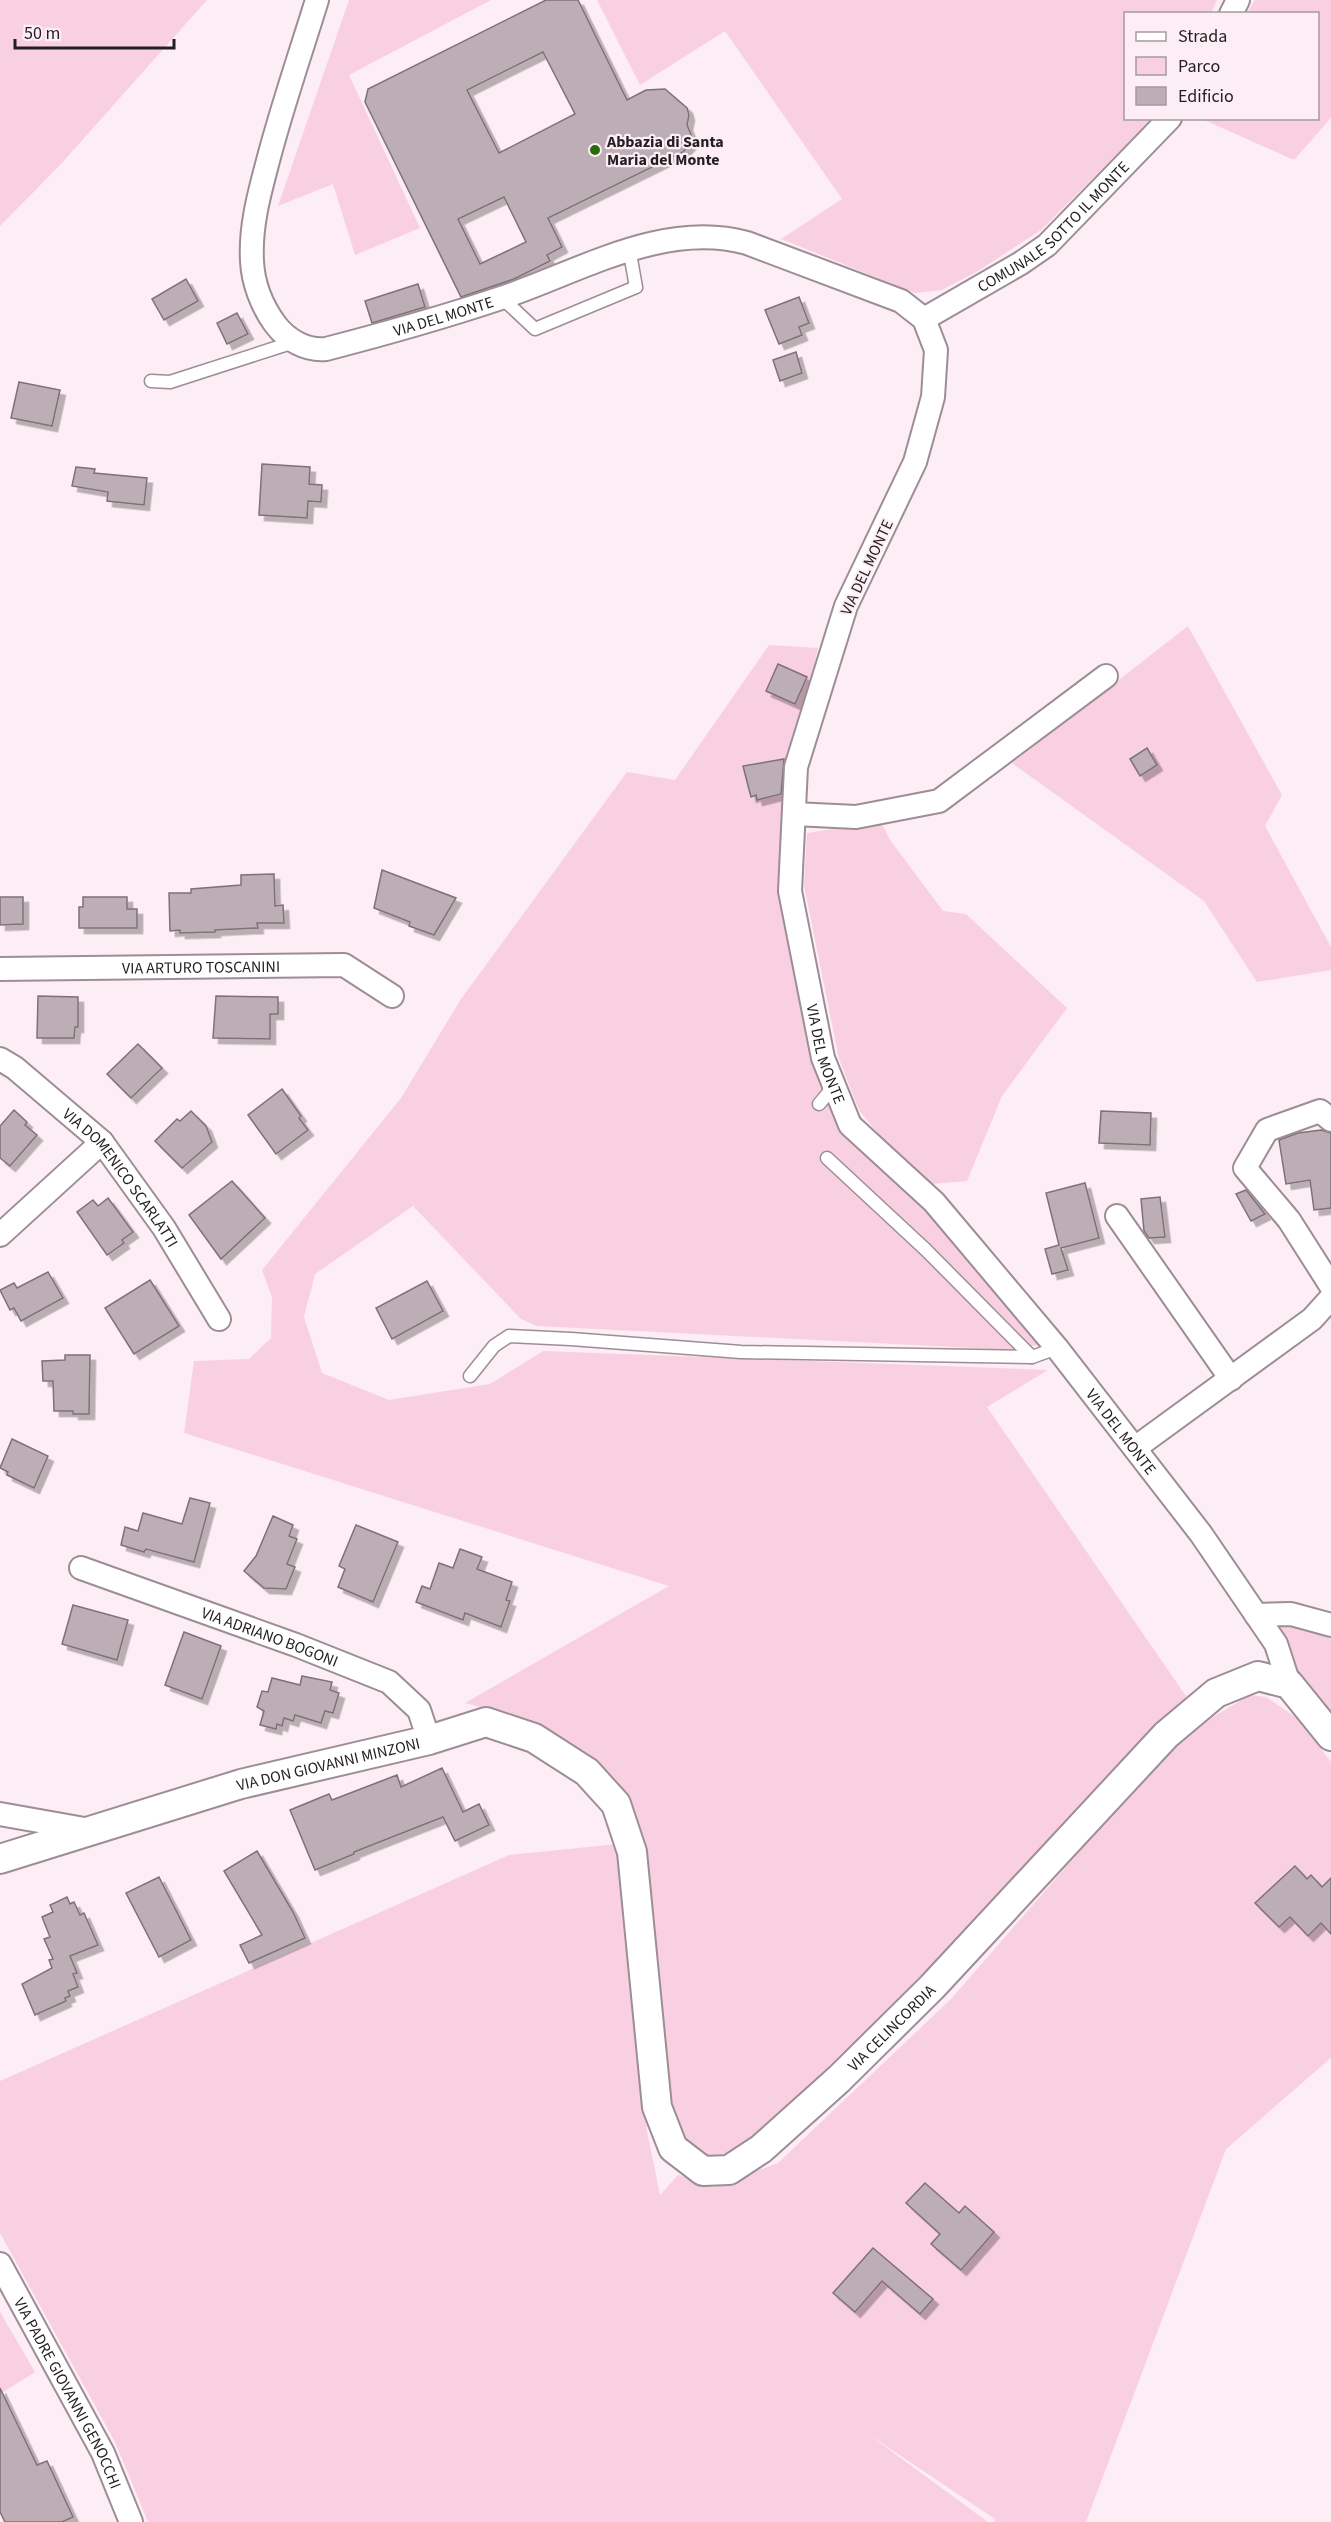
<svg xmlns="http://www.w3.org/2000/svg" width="1331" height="2522" font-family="'Source Sans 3',sans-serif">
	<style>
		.green { fill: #f9d0e2 }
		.building { fill: #bdaeb5; stroke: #7f7177; stroke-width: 1.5; fill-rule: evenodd; filter: url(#shadow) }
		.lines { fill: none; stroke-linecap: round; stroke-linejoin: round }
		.service-casing { stroke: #9c8e94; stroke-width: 15 }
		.minor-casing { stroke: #9c8e94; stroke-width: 26 }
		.tertiary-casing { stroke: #9c8e94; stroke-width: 32 }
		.service { stroke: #fff; stroke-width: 12 }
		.minor { stroke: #fff; stroke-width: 22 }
		.tertiary { stroke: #fff; stroke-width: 28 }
		.poi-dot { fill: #266c08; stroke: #fdedf4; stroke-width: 2 }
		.labels { text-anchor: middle; stroke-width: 4.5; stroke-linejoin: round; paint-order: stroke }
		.poi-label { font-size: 16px; font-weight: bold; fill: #231e20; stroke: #fdedf4; text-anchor: start }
		.street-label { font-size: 16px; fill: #231e20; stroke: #fdedf4 }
	</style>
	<defs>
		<filter id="shadow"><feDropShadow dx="5.5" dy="5.5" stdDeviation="0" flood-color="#0004"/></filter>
	</defs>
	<rect width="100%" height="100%" fill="#fdedf4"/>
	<g class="green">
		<polygon points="0,0 207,0 61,164 0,226"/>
		<polygon points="349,0 491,0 349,75 420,228 355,255 333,184 278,206"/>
		<polygon points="597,0 1217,0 1211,13 1126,14 1126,118 1152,119 1041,230 978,271 942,290 915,293 781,239 842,199 725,31 640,85"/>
		<polygon points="1255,0 1331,0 1331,118 1294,160 1202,119 1318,118 1318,14 1247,13"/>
		<polygon points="1188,626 1282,795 1265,826 1331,947 1331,970 1257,982 1204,901 1012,763"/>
		<polygon points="769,645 818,648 799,732 786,811 779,895 813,1065 842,1130 935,1218 1038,1345 1012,1350 537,1326 521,1319 413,1206 315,1274 304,1317 322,1373 389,1400 490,1384 543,1351 1048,1370 987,1407 1188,1699 930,1975 744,2149 708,2157 682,2137 666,2098 637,1835 585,1757 537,1723 465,1703 669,1586 184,1433 194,1361 249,1359 271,1338 272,1297 262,1270 401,1098 461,999 627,772 675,780"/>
		<polygon points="881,822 890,840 943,911 966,914 1067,1008 1002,1096 967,1181 931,1184 899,1160 859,1110 839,1059 804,885 807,833"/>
		<polygon points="1294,1622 1331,1632 1331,1714 1302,1679 1277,1629"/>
		<polygon points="1250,1695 1266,1697 1297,1718 1331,1762 1331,2058 1226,2149 1086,2522 994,2522 995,2519 868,2434 988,2522 148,2522 115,2442 0,2233 0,2081 509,1855 618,1844 647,2131 660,2195 678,2175 714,2187 778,2163 951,1999 1144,1777 1191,1730"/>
		<polygon points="0,2312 35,2372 0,2394"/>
	</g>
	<g class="building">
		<path d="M 546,0 L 578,0 L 627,100 L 646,90 L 665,89 L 687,108 L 689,115 L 687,125 L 692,137 L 691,143 L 683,152 L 548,218 L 562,247 L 547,255 L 550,261 L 514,279 L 461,297 L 365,102 L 368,89 ZM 543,52 L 575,114 L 499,153 L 467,90 ZM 504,197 L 526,242 L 480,264 L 458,219 Z"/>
		<polygon points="186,279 198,301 164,320 152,299"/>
		<polygon points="418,284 425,307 372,323 365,301"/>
		<polygon points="799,297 809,323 799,327 802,335 779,344 765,310"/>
		<polygon points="237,313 248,334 227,344 217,323"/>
		<polygon points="796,352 802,373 780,381 773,360"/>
		<polygon points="19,382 60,390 52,426 11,418"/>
		<polygon points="262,464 310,467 309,484 322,485 321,502 308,501 307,518 259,515"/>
		<polygon points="76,467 95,469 94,473 147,478 144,505 107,501 108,492 72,486"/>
		<polygon points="778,664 807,677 795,704 766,691"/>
		<polygon points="1147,748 1157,765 1140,776 1130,759"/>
		<polygon points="784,759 781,794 757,800 756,795 751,797 743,766"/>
		<polygon points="382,870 456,898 434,935 409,926 410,922 374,908"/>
		<polygon points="274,874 275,906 283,905 284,923 257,923 258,928 215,930 215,932 180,933 180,930 170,931 169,893 191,893 191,889 241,885 241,875"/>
		<polygon points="0,897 23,897 23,924 0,925"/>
		<polygon points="83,897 127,897 127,909 137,909 137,928 79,928 79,907 83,907"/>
		<polygon points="38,996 78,997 78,1027 75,1027 74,1038 37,1038"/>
		<polygon points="216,996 278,997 278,1014 270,1014 270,1039 213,1038"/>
		<polygon points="138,1044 162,1068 131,1098 107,1074"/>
		<polygon points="282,1089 301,1116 299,1118 308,1130 276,1154 248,1115"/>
		<polygon points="14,1110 27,1122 25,1125 37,1135 10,1166 0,1158 0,1126"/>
		<polygon points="191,1111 206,1126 212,1142 182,1168 155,1141 177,1119 180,1121"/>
		<polygon points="1101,1111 1151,1113 1150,1145 1099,1143"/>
		<polygon points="1321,1130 1331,1133 1331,1208 1314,1210 1310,1180 1286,1184 1279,1140 1298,1133"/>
		<polygon points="232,1181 265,1218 221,1259 189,1215"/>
		<polygon points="1085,1183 1099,1238 1061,1248 1068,1270 1052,1274 1045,1249 1059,1245 1046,1193"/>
		<polygon points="1246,1190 1265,1214 1251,1221 1236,1194"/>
		<polygon points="1160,1197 1165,1237 1149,1238 1144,1231 1141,1199"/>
		<polygon points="108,1198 133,1232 122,1240 124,1243 107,1255 77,1212 93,1200 98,1206"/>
		<polygon points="48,1272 63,1298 21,1321 14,1308 10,1310 0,1290 14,1283 17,1288"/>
		<polygon points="150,1280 179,1326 134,1354 105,1308"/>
		<polygon points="427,1281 443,1311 392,1339 376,1308"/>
		<polygon points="65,1355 90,1355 89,1414 73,1414 73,1411 54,1411 53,1381 43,1381 42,1361 65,1360"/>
		<polygon points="12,1439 48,1456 34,1488 7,1475 8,1472 0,1468"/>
		<polygon points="190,1498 210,1503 194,1562 146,1549 144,1552 121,1545 125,1527 138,1531 143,1513 182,1524"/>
		<polygon points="273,1516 293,1525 289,1536 297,1539 287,1564 295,1567 286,1589 264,1588 244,1571 256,1556"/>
		<polygon points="356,1525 398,1542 373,1602 338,1587 345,1569 339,1566"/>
		<polygon points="460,1549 482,1557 477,1569 512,1582 506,1600 510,1601 501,1627 465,1613 463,1620 416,1602 422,1586 430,1589 439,1563 453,1568"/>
		<polygon points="73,1605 128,1620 117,1660 62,1644"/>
		<polygon points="184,1632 221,1646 202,1699 165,1685"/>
		<polygon points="302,1676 332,1682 330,1690 339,1693 333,1713 325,1711 321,1723 295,1715 293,1721 284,1718 282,1726 277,1724 276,1729 260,1725 264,1711 257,1707 262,1691 268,1692 272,1678 300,1685"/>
		<polygon points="442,1768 463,1812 479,1804 489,1825 455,1841 443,1817 354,1852 354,1854 315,1870 290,1810 329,1794 332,1800 397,1775 401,1787"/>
		<polygon points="257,1851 293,1912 305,1938 249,1963 240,1945 262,1935 224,1871"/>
		<polygon points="1295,1866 1307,1879 1311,1875 1322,1887 1331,1878 1331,1934 1321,1923 1308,1936 1290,1917 1279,1927 1255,1903"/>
		<polygon points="159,1877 191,1940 159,1957 126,1893"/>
		<polygon points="67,1897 70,1904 74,1902 80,1915 84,1913 98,1945 70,1956 77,1973 73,1974 78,1987 68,1991 70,1996 65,1998 66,2001 35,2015 22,1984 52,1968 49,1960 53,1959 44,1939 50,1937 42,1917 53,1912 50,1905"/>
		<polygon points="925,2183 959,2213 965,2206 994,2232 961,2270 931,2244 940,2234 906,2203"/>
		<polygon points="873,2248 933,2299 920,2314 882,2281 855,2312 833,2293"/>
		<polygon points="0,2388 37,2465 47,2461 73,2517 62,2522 5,2522 0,2512"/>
	</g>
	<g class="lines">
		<g class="service-casing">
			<g id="service">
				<polyline points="502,298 535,329 636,287 629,248"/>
				<polyline points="151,381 170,382 294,342"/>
				<polyline points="819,1104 830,1091 828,1083"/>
				<polyline points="827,1158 926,1250 1032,1357 1057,1348"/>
				<polyline points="470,1376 494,1346 509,1336 571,1339 741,1352 1032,1357"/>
			</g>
		</g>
		<g class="minor-casing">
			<g id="minor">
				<path id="s1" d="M 317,0 C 301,52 283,104 269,157 C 260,191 250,225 252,261 C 253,283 262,306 275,324 C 287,340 306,351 326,349 C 384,334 444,317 501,298 C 579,272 663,220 747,243 L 901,301 L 924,319 L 936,350 L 933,397 L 915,462 L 846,606 L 796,767 L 790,891 L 823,1058 L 850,1125 L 934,1202 L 1057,1348 L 1201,1534 L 1276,1644 L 1289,1684"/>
				<polyline points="1231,14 1238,0"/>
				<path id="s2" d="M 924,319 L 1021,263 L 1047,245 L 1170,118"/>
				<polyline points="794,814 856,817 939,801 1106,676"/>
				<path id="s3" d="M 0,969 L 344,965 L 392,996"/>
				<path id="s4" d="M 0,1059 L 15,1068 L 102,1142 L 164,1228 L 219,1319"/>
				<polyline points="1331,1120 1320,1111 1267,1130 1245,1168 1289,1220 1331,1286"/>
				<polyline points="1117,1216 1231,1379"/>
				<polyline points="0,1235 102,1142"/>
				<polyline points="1135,1448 1312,1319 1331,1298"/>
				<path id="s5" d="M 81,1568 L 296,1645 L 389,1682 L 419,1710 L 429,1740"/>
				<polyline points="1256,1615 1291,1614 1331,1625"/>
				<polyline points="0,1814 90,1830"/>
				<path id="s6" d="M 0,2264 L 103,2453 L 131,2522"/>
			</g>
		</g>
		<g class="tertiary-casing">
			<g id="tertiary">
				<path id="s7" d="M 0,1859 L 241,1784 L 429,1740 L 486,1722 L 534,1738 L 587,1772 L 616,1804 L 632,1852 L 657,2107 L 673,2148 L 703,2171 L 729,2170 L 761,2149 L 839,2079 L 932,1987 L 1166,1735 L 1216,1693 L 1258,1676 L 1289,1684 L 1331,1736"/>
			</g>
		</g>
		<use href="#service" class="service"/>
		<use href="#minor" class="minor"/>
		<use href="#tertiary" class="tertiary"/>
	</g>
	<circle class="poi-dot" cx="595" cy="150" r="6"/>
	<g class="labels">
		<g class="poi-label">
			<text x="607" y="147">Abbazia di Santa<tspan x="607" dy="18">Maria del Monte</tspan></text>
		</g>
		<g class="street-label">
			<text dy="6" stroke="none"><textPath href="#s2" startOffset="160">COMUNALE SOTTO IL MONTE</textPath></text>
			<text dy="6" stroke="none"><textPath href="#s1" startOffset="519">VIA DEL MONTE</textPath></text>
			<text transform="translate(866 567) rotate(-65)" y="6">VIA DEL MONTE</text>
			<text dy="6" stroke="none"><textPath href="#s3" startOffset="201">VIA ARTURO TOSCANINI</textPath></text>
			<text dy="6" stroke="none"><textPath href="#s1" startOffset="1797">VIA DEL MONTE</textPath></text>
			<text dy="6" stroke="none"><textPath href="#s4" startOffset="171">VIA DOMENICO SCARLATTI</textPath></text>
			<text dy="6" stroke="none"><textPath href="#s1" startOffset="2283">VIA DEL MONTE</textPath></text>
			<text dy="6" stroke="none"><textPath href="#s5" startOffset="201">VIA ADRIANO BOGONI</textPath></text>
			<text dy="6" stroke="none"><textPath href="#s7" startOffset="342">VIA DON GIOVANNI MINZONI</textPath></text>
			<text dy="6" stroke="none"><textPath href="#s7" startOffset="1293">VIA CELINCORDIA</textPath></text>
			<text dy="6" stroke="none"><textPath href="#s6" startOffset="146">VIA PADRE GIOVANNI GENOCCHI</textPath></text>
		</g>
	</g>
	<rect x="1124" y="12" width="195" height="108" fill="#fdedf4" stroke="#a69a9f" stroke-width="1.5"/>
	<rect x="1136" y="32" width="30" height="9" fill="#ffffff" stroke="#a69a9f" stroke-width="1.5"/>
	<text x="1178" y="42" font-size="18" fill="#231e20">Strada</text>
	<rect x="1136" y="57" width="30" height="18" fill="#f9d0e2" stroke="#a69a9f" stroke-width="1.5"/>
	<text x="1178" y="72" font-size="18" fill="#231e20">Parco</text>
	<rect x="1136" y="87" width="30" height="18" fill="#bdaeb5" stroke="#a69a9f" stroke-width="1.5"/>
	<text x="1178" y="102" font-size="18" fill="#231e20">Edificio</text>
	<path d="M15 39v9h159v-9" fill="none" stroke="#231e20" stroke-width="3"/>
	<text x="24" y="39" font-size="18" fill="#231e20" stroke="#fdedf4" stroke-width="4.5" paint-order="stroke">50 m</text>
</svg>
